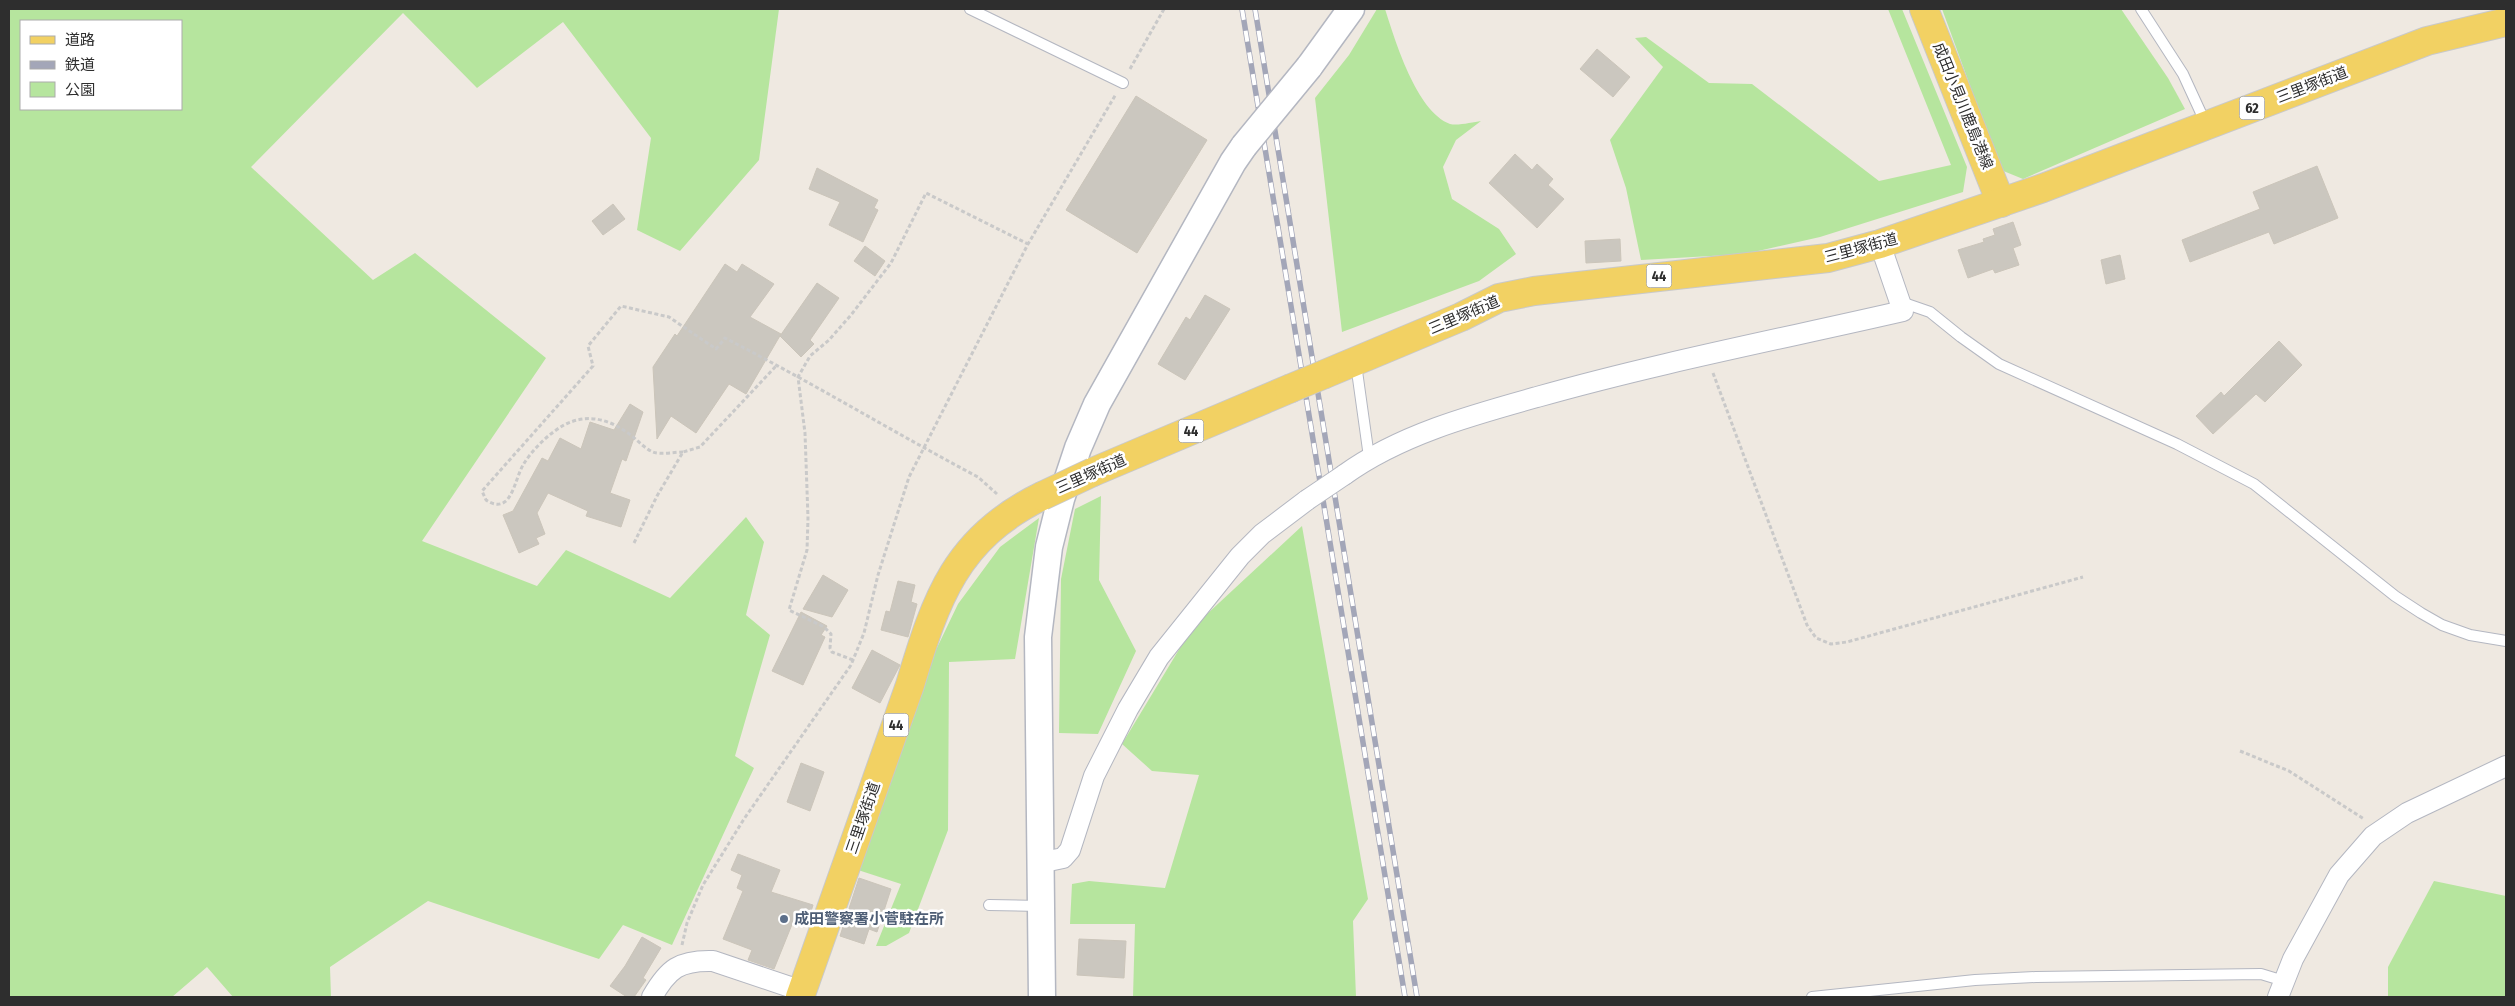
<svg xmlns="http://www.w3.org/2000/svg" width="2515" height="1006" font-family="'Fira Sans Condensed','Noto Sans JP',sans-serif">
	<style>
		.green { fill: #b6e59e; fill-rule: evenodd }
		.building { fill: #cbc7bf; stroke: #cbc5ba }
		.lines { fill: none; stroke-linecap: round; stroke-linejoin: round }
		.service-casing { stroke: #b4b7c1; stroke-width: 12 }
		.minor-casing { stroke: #b4b7c1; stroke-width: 22 }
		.tertiary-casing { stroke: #b4b7c1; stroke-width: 29 }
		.primary-casing { stroke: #c9c9c9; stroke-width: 30 }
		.path { stroke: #c9c9c9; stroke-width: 3; stroke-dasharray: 4 2.5; stroke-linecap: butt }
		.service { stroke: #fff; stroke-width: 10 }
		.minor { stroke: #fff; stroke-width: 20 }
		.tertiary { stroke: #fff; stroke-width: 26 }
		.primary { stroke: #f2d163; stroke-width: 28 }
		.rail-casing { stroke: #a3a6b8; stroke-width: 5.5 }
		.rail { stroke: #fff; stroke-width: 4; stroke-dasharray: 11; stroke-linecap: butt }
		.minor-bridge-casing { stroke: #b4b7c1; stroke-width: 22; stroke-linecap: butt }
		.tertiary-bridge-casing { stroke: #b4b7c1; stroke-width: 29; stroke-linecap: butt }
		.primary-bridge-casing { stroke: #c9c9c9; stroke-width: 30; stroke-linecap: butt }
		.minor-bridge { stroke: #fff; stroke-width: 20 }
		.tertiary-bridge { stroke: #fff; stroke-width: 26 }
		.primary-bridge { stroke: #f2d163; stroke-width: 28 }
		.service-dot { fill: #5c6f8a; stroke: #fff; stroke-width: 2 }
		.labels { text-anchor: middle; stroke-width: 5; stroke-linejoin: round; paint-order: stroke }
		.shield { fill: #fff; stroke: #6d6d6d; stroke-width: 1 }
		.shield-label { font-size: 14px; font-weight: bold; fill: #2e2e2e }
		.street-label { font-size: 15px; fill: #2e2e2e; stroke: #fff }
		.service-label { font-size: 15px; font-weight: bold; fill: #4e5e75; stroke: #fff; text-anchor: start }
	</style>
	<rect width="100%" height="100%" fill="#efe9e1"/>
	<g class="green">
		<path d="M 9,9 L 779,9 L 759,160 L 680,251 L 637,230 L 651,138 L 563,22 L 477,88 L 403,13 L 251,167 L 373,280 L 415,253 L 546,358 L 422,541 L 537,586 L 566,550 L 670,598 L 746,517 L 764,542 L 746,615 L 770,635 L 735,756 L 754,768 L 672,945 L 623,925 L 599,959 L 428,901 L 330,967 L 331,997 L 233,997 L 207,967 L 172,997 L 9,997 ZM 181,21 L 181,109 L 21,109 L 21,21 Z"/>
		<path d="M 1377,9 L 1385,9 C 1395,40 1416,111 1450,124 C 1458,126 1473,122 1481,121 L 1456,140 L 1443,167 L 1452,199 L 1499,229 L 1516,254 L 1479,281 L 1342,332 L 1315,98 L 1349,55 Z"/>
		<polygon points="1888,9 1902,9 1967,167 1963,192 1820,237 1745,254 1641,260 1626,188 1610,140 1663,67 1635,38 1646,37 1709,83 1752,84 1879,181 1951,165"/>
		<polygon points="1942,9 2121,9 2168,78 2185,109 2023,179 2001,170"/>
		<polygon points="1101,496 1099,580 1136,651 1098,734 1059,733 1061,579 1075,509"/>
		<polygon points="1039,518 1015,659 949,662 948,830 909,933 886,946 876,946 901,884 858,870 934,654 958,604 1000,547"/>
		<polygon points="1302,526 1368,899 1353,921 1356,997 1133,997 1135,924 1070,924 1072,884 1089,881 1165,888 1199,775 1152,771 1122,744 1192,628"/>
		<polygon points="2434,881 2506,896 2506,997 2388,997 2388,967"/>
	</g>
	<g class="building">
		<polygon points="1597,49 1630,77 1613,97 1580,69"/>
		<polygon points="1136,96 1207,140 1137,253 1066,210"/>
		<polygon points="1515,154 1532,170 1537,164 1553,179 1548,185 1564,199 1537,228 1489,183"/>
		<polygon points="2317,166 2338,218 2274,244 2269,232 2190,262 2182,240 2260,209 2253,192"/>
		<polygon points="817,168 878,200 874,208 878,210 863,242 829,225 840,202 809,189"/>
		<polygon points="613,204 625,219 603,235 592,221"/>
		<polygon points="2013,222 2021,245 2013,248 2019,265 1995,273 1993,269 1968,278 1958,250 1984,242 1983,239 1995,235 1993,229"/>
		<polygon points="1620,239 1621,261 1586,263 1585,241"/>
		<polygon points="865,246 885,261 875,276 854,261"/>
		<polygon points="2120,255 2125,279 2106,284 2101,260"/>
		<polygon points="725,264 737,272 742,264 774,284 750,317 781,334 746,394 729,384 696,433 671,416 657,439 653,367 675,334 677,336"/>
		<polygon points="817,283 839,298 810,340 814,344 801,357 780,336"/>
		<polygon points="1205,295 1230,309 1185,380 1158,364 1186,317 1190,320"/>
		<polygon points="2279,341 2302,365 2265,402 2256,394 2213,434 2196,416 2221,392 2224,396"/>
		<polygon points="630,404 643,412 626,461 622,459 610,493 630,500 621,527 586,516 588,511 548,493 537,513 545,534 536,538 539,544 519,553 503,515 513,511 542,458 548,461 560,438 581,449 590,422 614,430"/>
		<polygon points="823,575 848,590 832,617 803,609"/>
		<polygon points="898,581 915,585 911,602 917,604 908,637 881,630 886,611 890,612"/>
		<polygon points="801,612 827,626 821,635 825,637 803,685 772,671"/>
		<polygon points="872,650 900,665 880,703 852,688"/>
		<polygon points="801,763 824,772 810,811 787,802"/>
		<polygon points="738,854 780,870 771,892 813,905 808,921 795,917 774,969 748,960 752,950 723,939 743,891 737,888 742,875 731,870"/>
		<polygon points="859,878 891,889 877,932 869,929 864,944 840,936"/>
		<polygon points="642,937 661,948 643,978 646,980 634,997 627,997 610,986 625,966"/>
		<polygon points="1079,939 1126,941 1124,978 1077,975"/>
	</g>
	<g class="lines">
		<g class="service-casing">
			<g id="service">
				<polyline points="970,9 1123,83"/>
				<polyline points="2141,9 2183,74 2206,124"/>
				<polyline points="1901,302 1930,312 1961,337 1999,364 2177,444 2254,484 2395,596 2421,613 2442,625 2470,635 2506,641"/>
				<polyline points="1356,364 1369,457"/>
				<polyline points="989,905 1040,906"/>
				<polyline points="1812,997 1975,980 2036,977 2261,974 2284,981"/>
			</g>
		</g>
		<g class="minor-casing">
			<g id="minor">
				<path d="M 1344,475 C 1399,435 1472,415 1537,397 C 1657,363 1781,339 1903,311 L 1880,244"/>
				<polyline points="1039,863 1063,858 1070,850 1094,776 1128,709 1159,657 1240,556 1262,534 1307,500"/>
				<path d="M 652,997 C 668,969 679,960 713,961 L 802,991"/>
				<polyline points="2278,997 2293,959 2339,875 2373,836 2407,813 2506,766"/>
			</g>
		</g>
		<g class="tertiary-casing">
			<g id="tertiary">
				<polyline points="1309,67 1351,9"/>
				<polyline points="1042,997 1038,637 1049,547 1061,499 1078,448 1097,404 1233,162 1244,146"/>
			</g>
		</g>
		<g class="primary-casing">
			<g id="primary">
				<polyline points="1924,9 2001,203"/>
				<polyline points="1325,374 1461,317 1499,298 1534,291 1828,258 1880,244 2043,188 2427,41 2506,22"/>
				<polyline points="1093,472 1289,389"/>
				<path d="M 800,997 L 910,685 C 936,598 956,538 1042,496"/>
			</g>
		</g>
		<g class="path">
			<polyline points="1130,69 1164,9"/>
			<polyline points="1713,373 1807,625 1816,638 1831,644 1847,642 2083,577"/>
			<path d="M 683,452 C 675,452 660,455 653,452 C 642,447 635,437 625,431 C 606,418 585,414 564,425 C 548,434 532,450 523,465 C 517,476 515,490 507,500 C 500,507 492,504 486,500 L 482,491 L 593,366 L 588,346 L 621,306 L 669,317 L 716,349 L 725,338 C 811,382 893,432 978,477 L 997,494"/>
			<polyline points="634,543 657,496 683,452 700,447 777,365"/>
			<polyline points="853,660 832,652 830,648 831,634 824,627 789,610 807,550 808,518 805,433 798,377 810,356 829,340 851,315 891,263 926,193 1028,244"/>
			<polyline points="2240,751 2289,771 2364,819"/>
			<polyline points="682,945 687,923 703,885 744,819 851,665 864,633 878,575 909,477 1028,244 1116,94"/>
		</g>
		<use href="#service" class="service"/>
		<use href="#minor" class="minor"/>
		<use href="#tertiary" class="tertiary"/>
		<use href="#primary" class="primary"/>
		<g class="rail-casing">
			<g id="rail">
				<polyline points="1242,9 1405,997"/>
				<polyline points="1255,9 1417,997"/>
			</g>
		</g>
		<use href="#rail" class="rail"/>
		<g class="minor-bridge-casing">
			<polyline id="minor-bridge" points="1307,500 1344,475"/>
		</g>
		<g class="tertiary-bridge-casing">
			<polyline id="tertiary-bridge" points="1244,146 1309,67"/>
		</g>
		<g class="primary-bridge-casing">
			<g id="primary-bridge">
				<polyline points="1289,389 1325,374"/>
				<polyline points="1042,496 1093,472"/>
			</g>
		</g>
		<use href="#minor-bridge" class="minor-bridge"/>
		<use href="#tertiary-bridge" class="tertiary-bridge"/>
		<use href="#primary-bridge" class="primary-bridge"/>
	</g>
	<circle class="service-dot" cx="784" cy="919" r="5"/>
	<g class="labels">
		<g class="shield">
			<rect x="2239.5" y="96.5" width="25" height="23" rx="4"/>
			<rect x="1646.5" y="264.5" width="25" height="23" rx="4"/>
			<rect x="1178.5" y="419.5" width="25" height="23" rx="4"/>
			<rect x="883.5" y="713.5" width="25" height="23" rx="4"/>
		</g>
		<g class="shield-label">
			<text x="2252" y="113">62</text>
			<text x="1659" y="281">44</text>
			<text x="1191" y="436">44</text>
			<text x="896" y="730">44</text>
		</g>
		<g class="street-label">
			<text transform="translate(2312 85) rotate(-21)" y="5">三里塚街道</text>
			<text transform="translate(1963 106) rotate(68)" y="5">成田小見川鹿島港線</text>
			<text transform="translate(1861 248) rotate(-15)" y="5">三里塚街道</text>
			<text transform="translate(1464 315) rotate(-23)" y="5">三里塚街道</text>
			<text transform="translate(1091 474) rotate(-24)" y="5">三里塚街道</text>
			<text transform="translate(863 818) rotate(-71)" y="5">三里塚街道</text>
		</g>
		<g class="service-label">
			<text x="794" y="924">成田警察署小菅駐在所</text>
		</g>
	</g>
	<rect width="2515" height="1006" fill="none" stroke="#2e2e2e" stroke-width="20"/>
	<rect x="20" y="20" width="162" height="90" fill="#ffffff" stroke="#ababab"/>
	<rect x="30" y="36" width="25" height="8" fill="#f2d163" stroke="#ababab"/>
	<text x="65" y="45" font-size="15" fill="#2e2e2e">道路</text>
	<rect x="30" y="61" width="25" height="8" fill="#a3a6b8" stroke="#ababab"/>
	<text x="65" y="70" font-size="15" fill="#2e2e2e">鉄道</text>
	<rect x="30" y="82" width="25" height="15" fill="#b6e59e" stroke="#ababab"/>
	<text x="65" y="95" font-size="15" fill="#2e2e2e">公園</text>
</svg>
